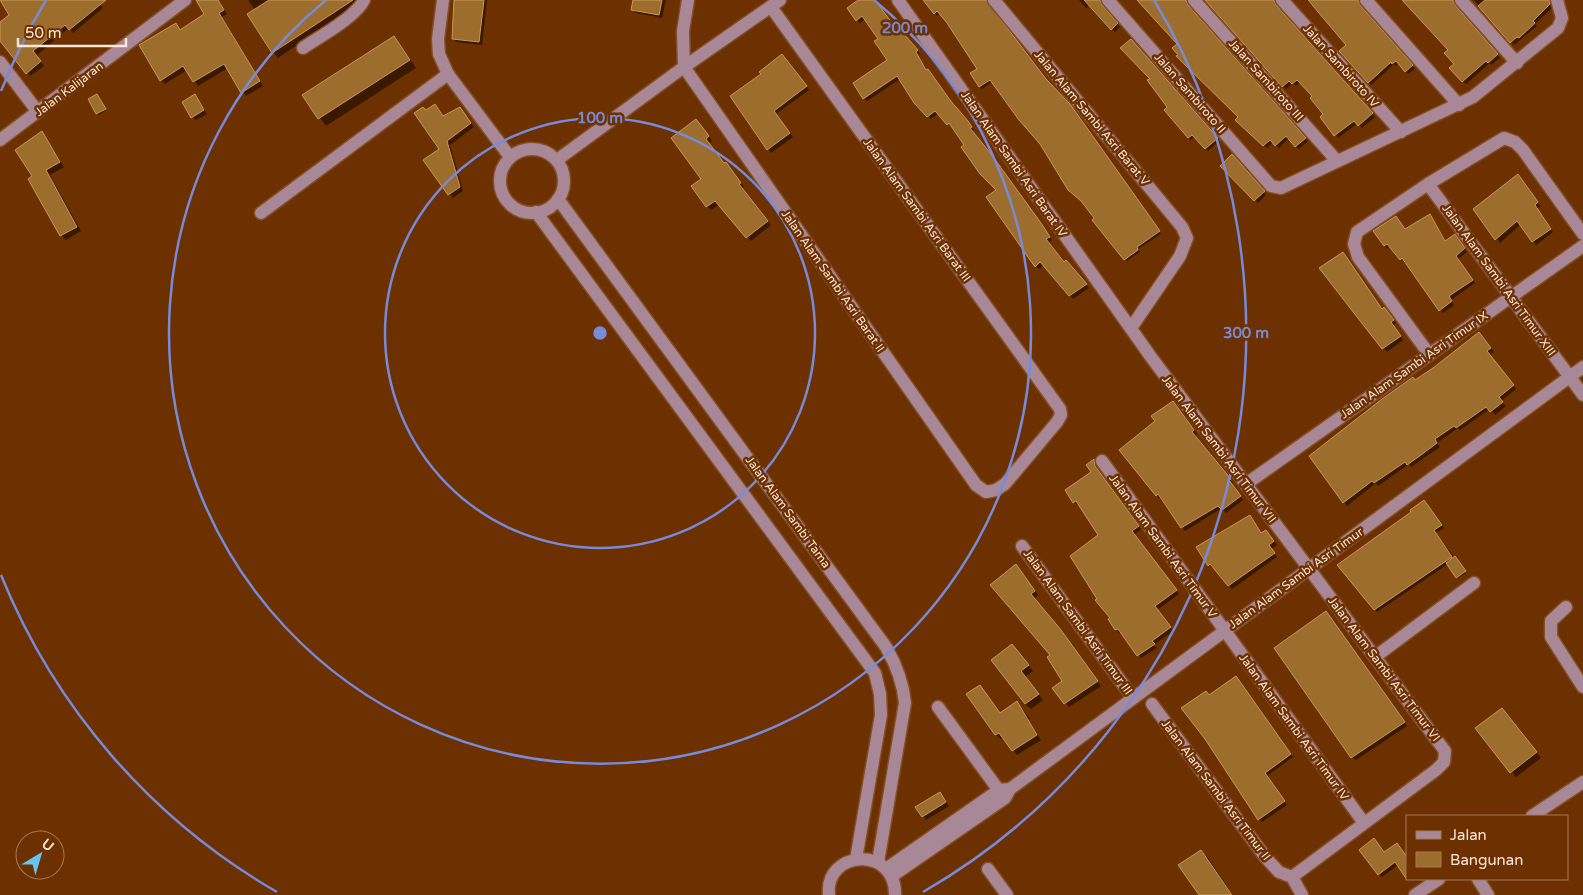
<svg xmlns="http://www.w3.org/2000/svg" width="1583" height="895" font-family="'Varela Round',sans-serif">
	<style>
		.shadow { fill: #0007 }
		.building { fill: #9d6d2e; stroke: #cb9758 }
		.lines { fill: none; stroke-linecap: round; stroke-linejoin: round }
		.minor-casing { stroke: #844d23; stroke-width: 15 }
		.minor { stroke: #a88796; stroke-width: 12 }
		.ring { fill: none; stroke: #778bd9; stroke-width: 2.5 }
		.labels { text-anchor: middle; stroke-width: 5; stroke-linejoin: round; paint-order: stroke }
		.street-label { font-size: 12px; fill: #fee7da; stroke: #6d3000 }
		.centre { fill: #778bd9; stroke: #6d3000; stroke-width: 2.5 }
		.ring-label { font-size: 15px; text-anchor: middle; font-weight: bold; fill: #778bd9; stroke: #6d3000; stroke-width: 5; stroke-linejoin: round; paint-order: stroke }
	</style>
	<rect width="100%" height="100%" fill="#6d3000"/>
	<g class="shadow">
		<polygon points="0,0 97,0 103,8 73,33 69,28 36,56 44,66 30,76 0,39 0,24 11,15"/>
		<polygon points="201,0 218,0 227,14 222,17 263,86 246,96 228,68 198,86 187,70 165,84 161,80 176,25 181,31 206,14"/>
		<polygon points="248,0 364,0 278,58 273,52 255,10"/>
		<polygon points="457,0 487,0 482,45 456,42 453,38"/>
		<polygon points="634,0 666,0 662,18 636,13 632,9"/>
		<polygon points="860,0 876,0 895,29 900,31 920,54 918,55 927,71 971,126 974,130 972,132 1052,240 1048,243 1064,263 1069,264 1089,288 1073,299 1044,265 1039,269 1036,266 998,190 952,126 939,113 931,119 915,102 900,79 867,101 864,98 854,83 888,60 879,39 865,19 860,23 857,20"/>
		<polygon points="929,0 985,0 1048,83 1072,108 1161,234 1138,249 1140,252 1127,261 1125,259 1041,143 992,82 982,89 980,87 972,74 979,69 940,13 937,16 935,13"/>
		<polygon points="1079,0 1103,0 1104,9 1120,27 1115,32 1090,5 1086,8"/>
		<polygon points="1138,0 1188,0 1190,9 1308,141 1299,149 1289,138 1279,148 1273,142 1267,148 1237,120 1239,117 1179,44"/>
		<polygon points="1213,0 1278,0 1278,10 1375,117 1362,128 1358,123 1338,138 1314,96 1300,82 1296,86 1293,83 1286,89 1209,3"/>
		<polygon points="1307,0 1359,0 1363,10 1415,69 1408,74 1399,63 1396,66 1394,64 1371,85 1340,51 1348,45 1319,11 1318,12"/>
		<polygon points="1408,0 1457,0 1458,10 1500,58 1491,65 1490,63 1466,84 1451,68 1455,64 1449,50"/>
		<polygon points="1474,0 1547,0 1552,8 1535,24 1537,26 1514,45"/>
		<polygon points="394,37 416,68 326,126 304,95"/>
		<polygon points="1131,41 1219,141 1208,151 1195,136 1191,140 1165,111 1169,107"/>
		<polygon points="785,59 809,90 776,114 793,137 771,153 731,96"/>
		<polygon points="195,96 207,114 196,120 192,117"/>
		<polygon points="98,97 106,110 99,115 89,100"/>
		<polygon points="460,109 474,127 450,145 463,191 453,198 425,161 440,149 426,112 444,117"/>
		<polygon points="700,125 712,141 709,143 725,164 730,167 744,187 742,189 771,225 751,241 720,204 711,210 707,206"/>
		<polygon points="42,133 64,167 50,175 81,231 66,240 61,235 34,177"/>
		<polygon points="1232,156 1266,195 1258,203 1222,166"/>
		<polygon points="1521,179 1540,206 1537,209 1553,232 1536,245 1521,224 1500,243 1474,209"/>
		<polygon points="1432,219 1446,242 1457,238 1467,252 1458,259 1475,283 1451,300 1454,305 1443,313 1406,260 1404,262 1391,246 1387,249 1375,231 1405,230"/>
		<polygon points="1321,268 1388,312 1396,323 1393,325 1403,340 1387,352"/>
		<polygon points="1483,337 1494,352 1489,355 1516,389 1501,401 1506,406 1495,415 1490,409 1460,430 1458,428 1437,443 1440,447 1424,458 1411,467 1409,464 1378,486 1376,483 1347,506 1344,502 1416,381"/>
		<polygon points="1173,402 1197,434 1195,435 1233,483 1231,484 1243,500 1226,513 1222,508 1185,531 1157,495 1157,422"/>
		<polygon points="1094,461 1098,470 1141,529 1134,535 1179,594 1157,610 1173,631 1154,645 1157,648 1141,658 1122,631 1119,633 1109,620 1111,618 1100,535 1079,504 1077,505 1074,502 1093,472"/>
		<polygon points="1427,505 1444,528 1436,533 1466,573 1458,578 1448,564 1377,612 1375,609"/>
		<polygon points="1250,517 1262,534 1269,534 1277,545 1271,549 1277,557 1232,589 1214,567 1212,568 1209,565"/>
		<polygon points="1020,570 1038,595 1033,599 1065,635 1101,686 1069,707 1054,688 1064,681 1052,656"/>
		<polygon points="1329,616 1407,726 1356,760 1352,757"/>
		<polygon points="1012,645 1033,671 1025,677 1043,700 1031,709 1025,704"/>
		<polygon points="1236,678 1293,757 1267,776 1287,805 1262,822 1259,819 1210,696"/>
		<polygon points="968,695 1000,714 1017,702 1030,719 1028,720 1041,740 1017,755 1004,737 1001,739 996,735"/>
		<polygon points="1502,709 1541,758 1516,777 1477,729"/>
		<polygon points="940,793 949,806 926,820 917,808"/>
		<polygon points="1397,845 1398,865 1382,877 1379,874 1384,853"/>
		<polygon points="1201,851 1208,858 1233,895 1200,895"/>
	</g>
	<g class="building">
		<polygon points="0,0 106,0 69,30 65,25 33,51 41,61 26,74 0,41 0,22 9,15"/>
		<polygon points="196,0 218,0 224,10 219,13 260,81 241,93 224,64 193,82 183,66 160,81 139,45 176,23 180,30 204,14"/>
		<polygon points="269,0 353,0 272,53 247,14"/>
		<polygon points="454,0 484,0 479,42 452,39"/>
		<polygon points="633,0 662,0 659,15 631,10"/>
		<polygon points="858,0 875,0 895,27 897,26 918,50 916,52 926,70 928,69 950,100 968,121 972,127 970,128 991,154 1041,223 1050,237 1046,239 1064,262 1066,260 1087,284 1069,296 1040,262 1035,267 986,197 996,190 980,174 961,147 964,145 949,123 947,125 935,111 927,117 914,103 897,76 863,99 853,83 887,60 874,41 878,39 862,16 856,21 847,8"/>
		<polygon points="923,0 986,0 1046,79 1070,104 1160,231 1137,247 1138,250 1124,260 1092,220 1094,218 1081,201 1068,190 1040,144 1019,120 990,80 979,87 970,73 977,69 947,23 937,11 934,14"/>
		<polygon points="1084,0 1100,0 1102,5 1118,23 1111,30"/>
		<polygon points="1137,0 1186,0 1188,5 1306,138 1295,147 1286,136 1275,146 1270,140 1263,146 1235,120 1238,117 1176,56 1178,55 1172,48 1177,44"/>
		<polygon points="1205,0 1274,0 1276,5 1373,113 1358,126 1354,121 1334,136 1320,117 1323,114 1310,98 1312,96 1297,80 1292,84 1289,81 1282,87"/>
		<polygon points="1308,0 1358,0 1360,5 1413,65 1405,72 1396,61 1392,64 1391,62 1368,83 1339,51 1346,45"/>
		<polygon points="1402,0 1453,0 1455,5 1498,54 1488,63 1486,61 1462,82 1449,68 1454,64 1444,53 1448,50"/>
		<polygon points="1485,0 1549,0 1550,4 1533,21 1535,23 1519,38 1517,37 1510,43 1478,6"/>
		<polygon points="394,36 410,60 318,119 302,95"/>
		<polygon points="1131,39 1218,138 1205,149 1192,135 1188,138 1164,110 1167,107 1147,80 1150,79 1120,48"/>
		<polygon points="782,54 807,86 774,111 790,133 767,150 730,96 761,74 759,72"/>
		<polygon points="97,94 106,109 96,114 88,99"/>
		<polygon points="195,94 204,110 191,118 182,102"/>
		<polygon points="435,104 443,116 460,107 471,123 447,141 460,187 448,195 423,160 439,149 414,113 423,107 426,110"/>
		<polygon points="696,119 709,136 706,139 724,163 726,162 741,183 739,184 768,221 746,238 715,201 706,207 691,186 701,179 671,138"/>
		<polygon points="42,131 60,162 46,170 77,227 60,236 28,179 32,176 15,150"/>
		<polygon points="1232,154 1265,191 1254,201 1220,166"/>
		<polygon points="1518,174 1538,202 1535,205 1551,229 1532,242 1517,221 1495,240 1473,209"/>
		<polygon points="1430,214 1445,241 1455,234 1465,248 1456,256 1473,280 1449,296 1452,301 1439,311 1402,258 1400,260 1387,244 1384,246 1373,231 1396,216 1405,229"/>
		<polygon points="1343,252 1382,309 1384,307 1394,320 1391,322 1401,336 1382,349 1319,268"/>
		<polygon points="1479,332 1491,348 1487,351 1514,385 1499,397 1503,402 1490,412 1486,407 1456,428 1454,426 1435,439 1437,443 1421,455 1407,465 1405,462 1374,483 1372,481 1343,503 1309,456 1382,399 1413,377 1415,380 1433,368"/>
		<polygon points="1173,401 1194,430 1192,432 1231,479 1229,480 1241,496 1222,510 1218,506 1181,528 1158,494 1156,496 1119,450 1155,421 1151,416"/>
		<polygon points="1094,459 1095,466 1139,526 1132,531 1177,590 1155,606 1171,627 1152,641 1155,644 1137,656 1118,629 1115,630 1108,619 1110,618 1095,600 1097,599 1070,556 1098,535 1076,501 1073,503 1065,490 1091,472 1086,465"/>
		<polygon points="1424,500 1442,525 1434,530 1452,557 1374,610 1337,565 1411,512 1410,510"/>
		<polygon points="1250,515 1261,533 1266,530 1274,541 1269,545 1275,553 1228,586 1210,564 1208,566 1196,547"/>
		<polygon points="1455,556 1466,571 1456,578 1446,563"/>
		<polygon points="1016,564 1035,591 1031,594 1061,630 1098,681 1064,704 1052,688 1062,681 1047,657 1050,655 990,585"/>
		<polygon points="1326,611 1405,722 1351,758 1274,648"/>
		<polygon points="1012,644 1029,665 1021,671 1039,694 1025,704 991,660"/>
		<polygon points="1236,676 1291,754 1265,773 1285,801 1258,820 1205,739 1181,708 1206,691 1209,695"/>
		<polygon points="980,685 1000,713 1017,701 1037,735 1012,751 999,733 995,735 966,694"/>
		<polygon points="1502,708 1537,752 1510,773 1475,728"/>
		<polygon points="940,792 946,802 922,817 915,807"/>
		<polygon points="1374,838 1384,852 1397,843 1407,857 1407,880 1395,862 1378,875 1359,850"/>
		<polygon points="1201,850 1232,895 1199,895 1178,865"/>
	</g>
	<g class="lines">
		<g class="minor-casing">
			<g id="minor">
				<polyline points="443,0 438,39 439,54 448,74 510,157"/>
				<polyline points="688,0 683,31 684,67 976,485 986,492 996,490 1005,484 1057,422 1061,415 1060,409 771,7"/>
				<polyline points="898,0 1151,357 1445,751 1444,762 1436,770 1292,877"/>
				<polyline points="994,0 1182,227 1187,238 1180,256 1131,328"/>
				<polyline points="1108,0 1271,186 1281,188 1473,97 1558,28 1562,18 1557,0"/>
				<polyline points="1194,0 1337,161"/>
				<polyline points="1282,0 1401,132"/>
				<polyline points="1366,0 1459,105"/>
				<polyline points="1461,0 1517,63"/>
				<path d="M 303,48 C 319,37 356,17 364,0"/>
				<polyline points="0,62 38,112"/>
				<polyline points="0,140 185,0"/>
				<circle cx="532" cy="181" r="32"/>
				<polyline points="557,160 684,67 780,0"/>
				<polyline points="1428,184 1583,395"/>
				<path d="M 558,199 L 886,647 C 897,666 903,682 905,703 L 878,862"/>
				<polyline points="536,212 875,673 880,694 881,715 856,859"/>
				<polyline points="261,213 448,74"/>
				<polyline points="1429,354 1358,257 1354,244 1357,232 1428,184 1504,138 1515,142 1523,150 1583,234"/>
				<polyline points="1102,461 1364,823"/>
				<polyline points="1246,484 1583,246"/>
				<polyline points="1022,546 1133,698"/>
				<polyline points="1566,607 1551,621 1551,637 1583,687"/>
				<polyline points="1375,657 1474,583"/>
				<polyline points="1152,704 1266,858 1279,872 1292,877 1302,895"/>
				<polyline points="938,707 1003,796"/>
				<polyline points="1532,816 1583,782"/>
				<polyline points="886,869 999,790 1010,789"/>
				<polyline points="988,869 1007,895"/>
				<polyline points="892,876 1005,798 1010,789 1583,367"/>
				<polyline points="1478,879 1488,895"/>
				<path d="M 829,895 C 824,850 896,845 895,895"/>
				<polyline points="1415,895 1439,879"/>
			</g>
		</g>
		<use href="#minor" class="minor"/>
	</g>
	<g class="ring">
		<circle cx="600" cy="333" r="215"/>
		<path d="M874 0A431 431 0 1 1 326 0"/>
		<path d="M277 892A646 646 0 0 1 1 575M1 91A646 646 0 0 1 46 0M1154 0A646 646 0 0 1 923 892"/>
	</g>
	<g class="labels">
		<g class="street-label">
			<text transform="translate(1341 66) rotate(48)" y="4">Jalan Sambiroto IV</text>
			<text transform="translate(1266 80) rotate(48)" y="4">Jalan Sambiroto III</text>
			<text transform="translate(69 89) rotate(-37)" y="4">Jalan Kalijaran</text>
			<text transform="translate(1190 93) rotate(49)" y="4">Jalan Sambiroto II</text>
			<text transform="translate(1092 118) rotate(50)" y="4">Jalan Alam Sambi Asri Barat V</text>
			<text transform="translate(1014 164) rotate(55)" y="4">Jalan Alam Sambi Asri Barat IV</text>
			<text transform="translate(917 210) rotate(54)" y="4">Jalan Alam Sambi Asri Barat III</text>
			<text transform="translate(1499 280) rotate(54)" y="4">Jalan Alam Sambi Asri Timur XIII</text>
			<text transform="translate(833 281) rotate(55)" y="4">Jalan Alam Sambi Asri Barat II</text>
			<text transform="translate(1414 365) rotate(-35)" y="4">Jalan Alam Sambi Asri Timur IX</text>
			<text transform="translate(1219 449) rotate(53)" y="4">Jalan Alam Sambi Asri Timur VII</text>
			<text transform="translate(788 512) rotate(54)" y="4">Jalan Alam Sambi Tama</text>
			<text transform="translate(1163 546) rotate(54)" y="4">Jalan Alam Sambi Asri Timur V</text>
			<text transform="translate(1296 578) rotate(-36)" y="4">Jalan Alam Sambi Asri Timur</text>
			<text transform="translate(1078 622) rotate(54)" y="4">Jalan Alam Sambi Asri Timur III</text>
			<text transform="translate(1384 669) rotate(53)" y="4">Jalan Alam Sambi Asri Timur VI</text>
			<text transform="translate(1294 727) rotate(54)" y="4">Jalan Alam Sambi Asri Timur IV</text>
			<text transform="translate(1216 790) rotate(53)" y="4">Jalan Alam Sambi Asri Timur II</text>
		</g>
	</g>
	<circle cx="600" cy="333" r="8" class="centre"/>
	<g class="ring-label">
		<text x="905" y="33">200 m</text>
		<text x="600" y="123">100 m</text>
		<text x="1246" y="338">300 m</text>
	</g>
	<rect x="1406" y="815" width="162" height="65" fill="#6d3000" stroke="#a77957"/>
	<rect x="1416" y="831" width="25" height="8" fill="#a88796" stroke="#a77957"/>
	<text x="1450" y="840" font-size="15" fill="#fee7da">Jalan</text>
	<rect x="1416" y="852" width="25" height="15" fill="#9d6d2e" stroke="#a77957"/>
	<text x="1450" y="865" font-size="15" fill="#fee7da">Bangunan</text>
	<g transform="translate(40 855) rotate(38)"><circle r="24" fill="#6d3000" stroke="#a77957"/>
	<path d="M0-4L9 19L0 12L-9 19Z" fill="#67c4ef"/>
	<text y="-8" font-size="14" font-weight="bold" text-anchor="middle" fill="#fee7da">U</text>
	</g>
	<path d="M18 38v8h108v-8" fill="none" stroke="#fee7da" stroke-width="2.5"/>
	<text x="25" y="38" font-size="15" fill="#fee7da" stroke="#6d3000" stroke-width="4" paint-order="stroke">50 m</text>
</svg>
